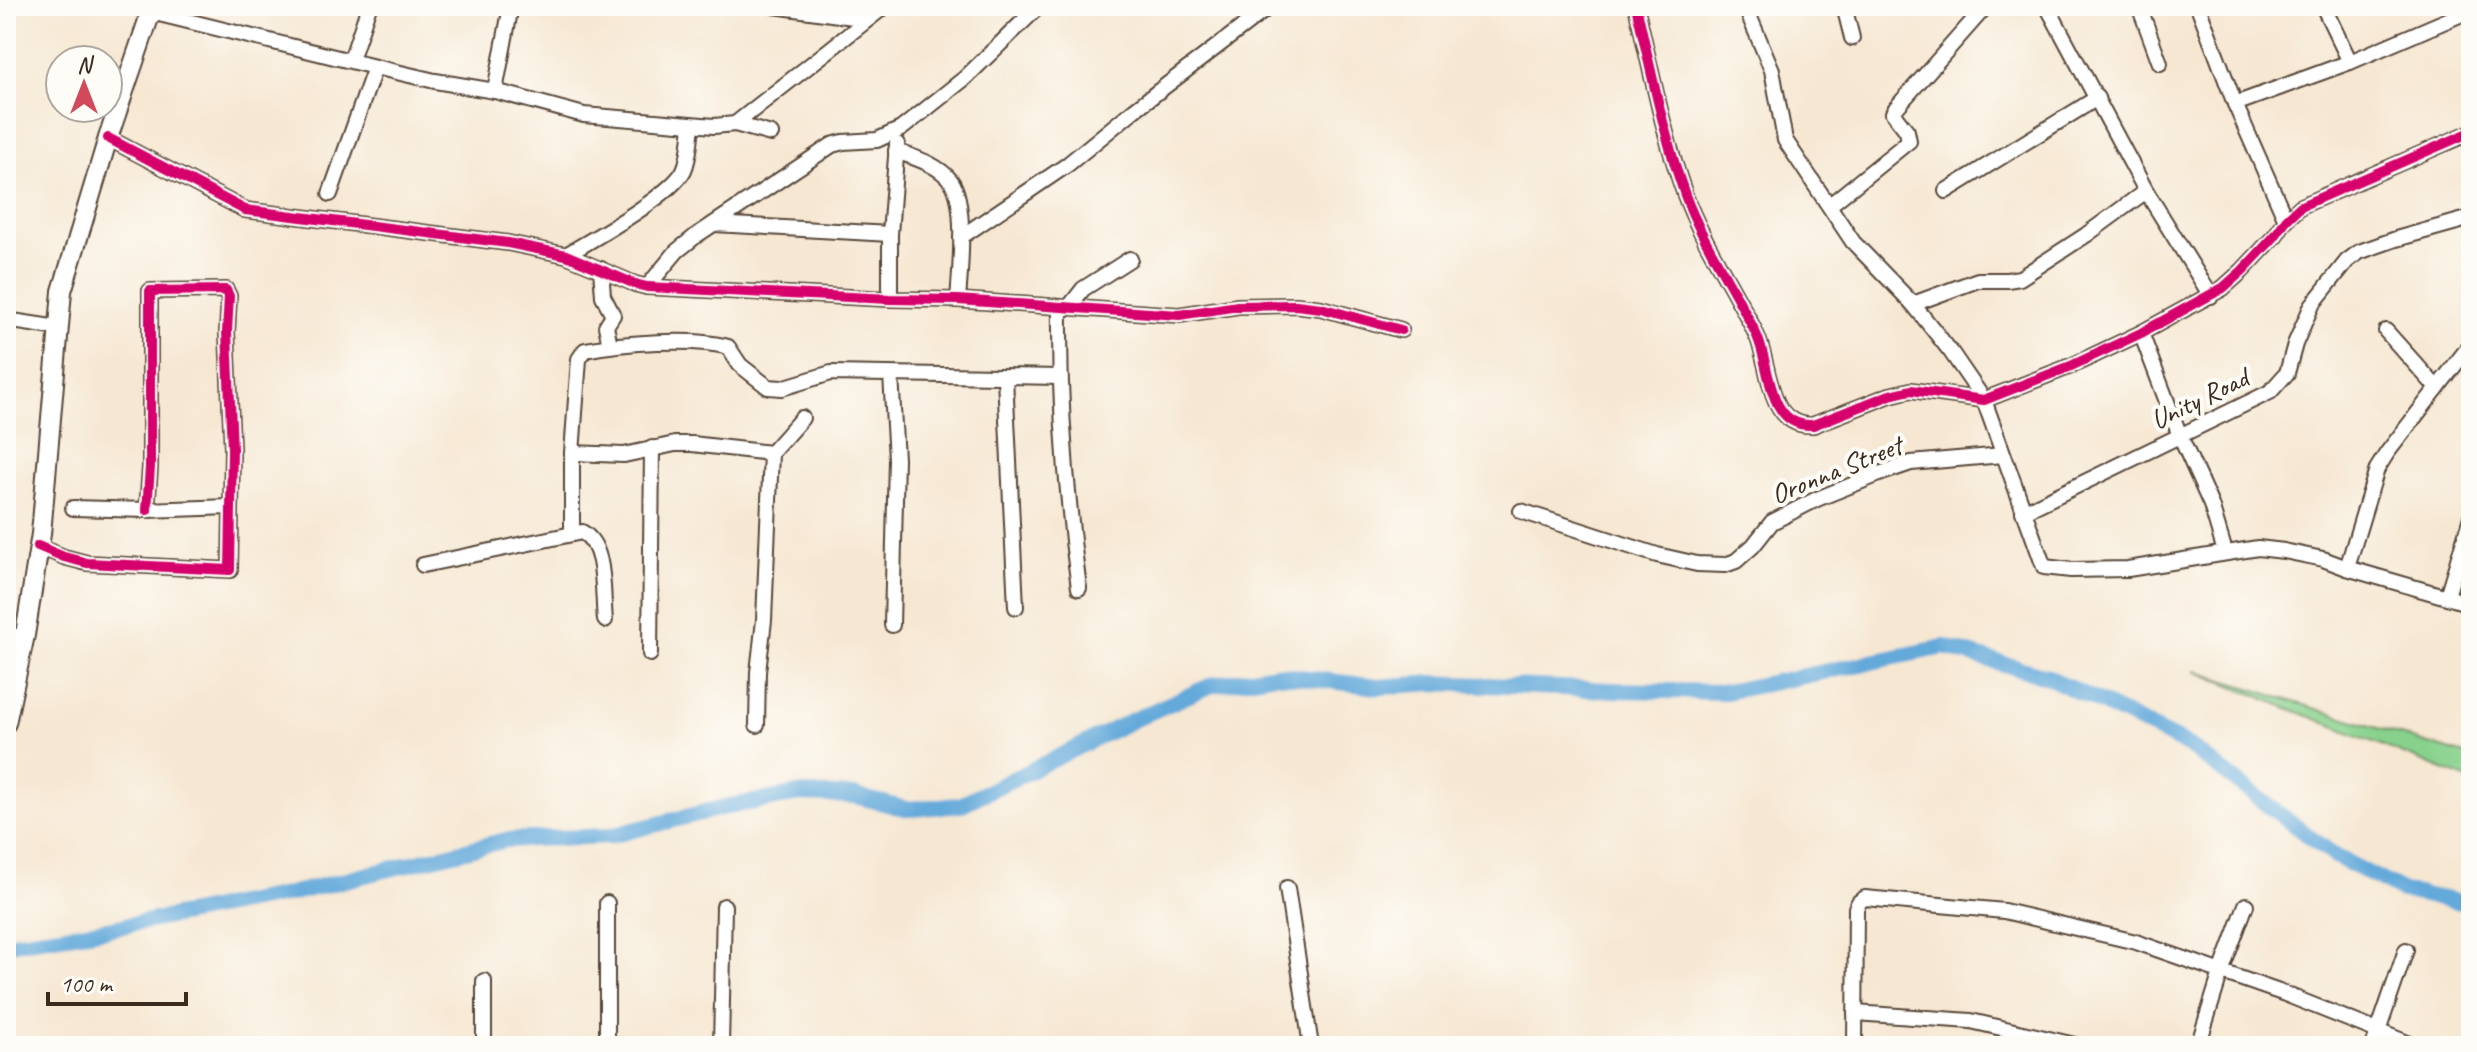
<svg xmlns="http://www.w3.org/2000/svg" width="2477" height="1052" font-family="Caveat,sans-serif">
	<style>
		.green { fill: #88d18d; stroke: #627e56; stroke-width: 2 }
		.lines { fill: none; stroke-linecap: round; stroke-linejoin: round }
		.river { stroke: #64a9da; stroke-width: 16 }
		.minor-casing { stroke: #574639; stroke-width: 18 }
		.major-casing { stroke: #574639; stroke-width: 22 }
		.minor { stroke: #fff; stroke-width: 14 }
		.major { stroke: #fff; stroke-width: 18 }
		.cycleway-casing { stroke: #fdfcf7; stroke-width: 15 }
		.cycleway { stroke: #d6006c; stroke-width: 10 }
		.labels { text-anchor: middle; stroke-width: 8; stroke-linejoin: round; paint-order: stroke }
		.street-label { font-size: 28px; fill: #3b2a1e; stroke: #fdfcf7 }
	</style>
	<rect width="100%" height="100%" fill="#fdfcf7"/>
	<filter id="ink" filterUnits="userSpaceOnUse"><feTurbulence type="fractalNoise" baseFrequency=".0125" numOctaves="2"/><feDisplacementMap in="SourceGraphic" scale="16" xChannelSelector="R" yChannelSelector="G"/><feConvolveMatrix kernelMatrix="1 2 1 2 8 2 1 2 1" color-interpolation-filters="sRGB"/></filter>
	<filter id="wash" filterUnits="userSpaceOnUse"><feTurbulence type="fractalNoise" baseFrequency=".006" numOctaves="4" result="noise"/><feDisplacementMap in="SourceGraphic" scale="32" xChannelSelector="R" yChannelSelector="G"/><feGaussianBlur stdDeviation="1.8" result="paint"/><feColorMatrix in="noise" values="0 0 0 0 0 0 0 0 0 0 0 0 0 0 0 0 0 1.4 0 .05"/><feComposite in="paint" operator="in"/></filter>
	<g filter="url(#wash)">
		<rect width="100%" height="100%" fill="#f6e7d2"/>
		<polygon class="green" points="2195,671 2471,757 2471,781"/>
		<g class="lines">
			<polyline class="river" points="6,944 107,929 285,895 506,840 610,836 725,807 799,794 855,796 907,809 960,805 1135,719 1212,685 1275,674 1378,687 1433,683 1611,690 1726,692 1944,647 2046,676 2189,746 2335,856 2402,891 2471,904"/>
		</g>
	</g>
	<g filter="url(#ink)">
		<g class="lines">
			<g class="minor-casing">
				<g id="minor">
					<polyline points="774,6 868,19"/>
					<path d="M 1636,6 C 1651,69 1663,134 1685,195 C 1703,244 1735,289 1757,336 C 1771,367 1767,428 1813,425 L 1890,395 L 1911,390 L 1984,400 L 2071,366 L 2141,333 L 2223,288 L 2242,271 L 2275,236 L 2286,220 L 2301,206 L 2471,132"/>
					<polyline points="1745,6 1772,70 1785,140 1853,242 1913,304 1951,352 1984,400 2044,567 2071,570 2128,569 2258,548 2284,551 2323,559 2347,568 2471,604"/>
					<polyline points="1844,6 1852,38"/>
					<polyline points="2047,6 2146,191 2211,296"/>
					<polyline points="2139,6 2160,63"/>
					<polyline points="2198,6 2235,104 2286,220"/>
					<polyline points="2323,6 2350,62"/>
					<polyline points="151,12 375,67 435,81 495,91 584,115 714,126 735,124 885,6"/>
					<polyline points="351,60 369,6"/>
					<polyline points="495,91 511,6"/>
					<polyline points="2235,104 2350,62 2471,10"/>
					<polyline points="735,124 771,134"/>
					<polyline points="108,138 245,210 508,243 566,255 635,284 647,287 890,299 958,300 1179,315 1238,306 1296,305 1321,308 1401,330"/>
					<path d="M 896,151 C 915,158 938,164 951,181 C 967,202 960,273 958,300"/>
					<polyline points="1946,191 2097,98"/>
					<polyline points="330,194 375,67"/>
					<polyline points="1830,205 1909,141 1907,131 1893,113 1896,108 1986,6"/>
					<polyline points="714,224 890,234"/>
					<polyline points="961,237 1067,165 1134,110 1270,6"/>
					<path d="M 566,255 C 593,239 672,195 684,170 C 690,157 690,140 692,126"/>
					<polyline points="601,269 603,296 613,315 606,326 610,345"/>
					<polyline points="647,287 677,251 697,235 832,145 843,142 877,140 901,129 965,78 1039,6"/>
					<polyline points="890,299 890,234 897,144"/>
					<polyline points="1913,304 1978,280 2007,280 2020,278 2086,235 2146,191"/>
					<path d="M 1060,307 C 1059,401 1066,494 1079,588"/>
					<polyline points="1069,307 1083,289 1130,259"/>
					<polyline points="6,320 58,328"/>
					<polyline points="2386,331 2437,388"/>
					<polyline points="2141,333 2180,436 2211,505 2225,552"/>
					<polyline points="891,375 896,459 892,625"/>
					<polyline points="1005,377 1016,607"/>
					<polyline points="572,453 624,455 675,444 692,444 771,453"/>
					<polyline points="73,508 147,510 230,507"/>
					<polyline points="1521,511 1657,555 1697,564 1725,565 1736,561 1753,546 1772,522 1817,499 1882,473 1911,463 2003,455"/>
					<polyline points="2023,512 2270,392 2287,373 2295,344 2312,305 2347,261 2359,252 2396,239 2471,218"/>
					<path d="M 572,533 L 572,453 L 579,359 L 585,350 C 621,343 694,337 728,347 L 740,365 L 768,387 L 782,388 L 831,373 L 1059,377"/>
					<polyline points="38,546 64,557 87,563 230,570 232,449 227,332 229,296 226,290 150,291 150,467 147,510"/>
					<path d="M 423,565 L 582,532 C 607,546 602,594 605,620"/>
					<polyline points="2347,568 2377,469 2387,453 2471,344"/>
					<polyline points="2447,596 2471,517"/>
					<polyline points="6,638 25,635"/>
					<polyline points="650,654 652,448"/>
					<polyline points="757,725 758,672 764,620 771,453 802,418"/>
					<polyline points="1287,888 1311,1046"/>
					<polyline points="607,903 607,1046"/>
					<polyline points="484,981 484,1046"/>
					<polyline points="1855,1013 1971,1021 2079,1046"/>
					<polyline points="721,1046 724,906"/>
					<polyline points="1855,1046 1856,908 1859,902 1865,898 2004,911 2136,942 2285,994 2415,1046"/>
					<polyline points="2198,1046 2221,972 2246,905"/>
					<polyline points="2373,1046 2406,950"/>
				</g>
			</g>
			<g class="major-casing">
				<polyline id="major" points="6,723 25,635 41,534 62,291 108,138 153,6"/>
			</g>
			<use href="#minor" class="minor"/>
			<use href="#major" class="major"/>
			<g class="cycleway-casing">
				<g id="cycleway">
					<path d="M 1636,6 C 1651,69 1663,134 1685,195 C 1703,244 1735,289 1757,336 C 1771,367 1767,428 1813,425 L 1890,395 L 1911,390 L 1984,400 L 2071,366 L 2141,333 L 2223,288 L 2242,271 L 2275,236 L 2286,220 L 2301,206 L 2471,132"/>
					<polyline points="108,138 245,210 508,243 566,255 635,284 647,287 890,299 958,300 1179,315 1238,306 1296,305 1321,308 1401,330"/>
					<polyline points="38,546 64,557 87,563 230,570 232,449 227,332 229,296 226,290 150,291 150,467 147,510"/>
				</g>
			</g>
			<use href="#cycleway" class="cycleway"/>
		</g>
	</g>
	<g class="labels">
		<g class="street-label">
			<text transform="translate(2199 398) rotate(-26)" y="10">Unity Road</text>
			<text transform="translate(1836 469) rotate(-22)" y="10">Oronna Street</text>
		</g>
	</g>
	<rect width="2477" height="1052" fill="none" stroke="#fdfcf7" stroke-width="32"/>
	<g transform="translate(84 84)"><circle r="38" fill="#fdfcf7" stroke="#afa8a0" stroke-width="2"/>
	<path d="M0-6L14 30L0 20L-14 30Z" fill="#d1495b"/>
	<text y="-12" font-size="22" font-weight="bold" text-anchor="middle" fill="#3b2a1e">N</text>
	</g>
	<path d="M48 992v12h138v-12" fill="none" stroke="#3b2a1e" stroke-width="4"/>
	<text x="60" y="992" font-size="24" fill="#3b2a1e" stroke="#fdfcf7" stroke-width="6" paint-order="stroke">100 m</text>
</svg>
